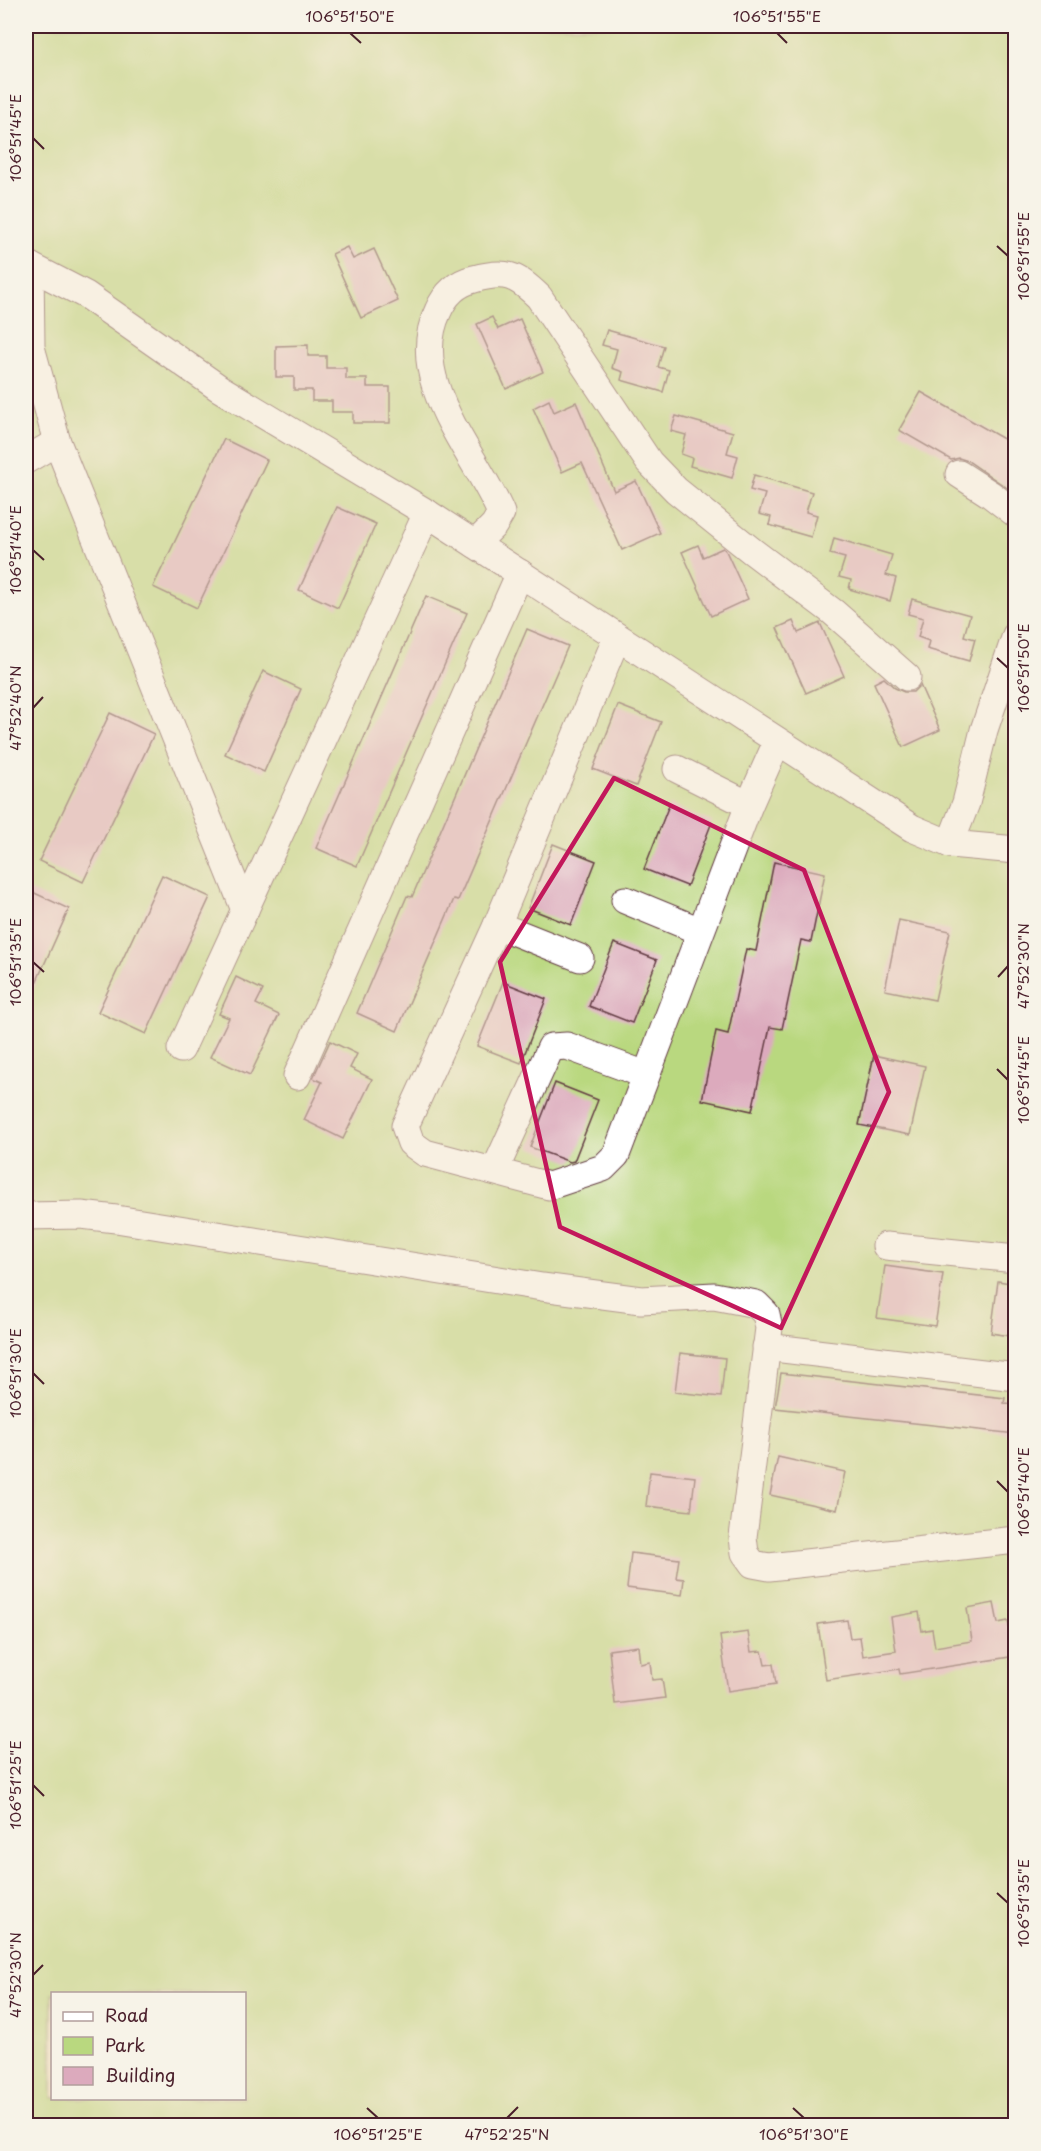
<svg xmlns="http://www.w3.org/2000/svg" width="1041" height="2151" font-family="'Playpen Sans',sans-serif">
	<style>
		.green { fill: #b9d87f; stroke: #827c55; stroke-width: 1.5; fill-rule: evenodd }
		.building { fill: #dcaabd }
		.lines { fill: none; stroke-linecap: round; stroke-linejoin: round }
		.minor-casing { stroke: #633c43; stroke-width: 29 }
		.minor { stroke: #fff; stroke-width: 27 }
		.marked { fill: none; stroke: #c2185b; stroke-width: 4.5; stroke-linejoin: round }
		.ticks { fill: none; stroke: #4a1f2b; stroke-width: 2 }
		.neatline { fill: none; stroke: #4a1f2b; stroke-width: 2 }
		.ticks-label { font-size: 15px; text-anchor: middle; fill: #4a1f2b }
	</style>
	<rect width="100%" height="100%" fill="#f7f3e8"/>
	<filter id="ink" filterUnits="userSpaceOnUse"><feTurbulence type="fractalNoise" baseFrequency=".0167" numOctaves="2"/><feDisplacementMap in="SourceGraphic" scale="12" xChannelSelector="R" yChannelSelector="G"/><feConvolveMatrix kernelMatrix="1 2 1 2 8 2 1 2 1" color-interpolation-filters="sRGB"/></filter>
	<filter id="wash" filterUnits="userSpaceOnUse"><feTurbulence type="fractalNoise" baseFrequency=".008" numOctaves="4" result="noise"/><feDisplacementMap in="SourceGraphic" scale="24" xChannelSelector="R" yChannelSelector="G"/><feGaussianBlur stdDeviation="1.35" result="paint"/><feColorMatrix in="noise" values="0 0 0 0 0 0 0 0 0 0 0 0 0 0 0 0 0 1.4 0 .05"/><feComposite in="paint" operator="in"/></filter>
	<g filter="url(#wash)">
		<rect width="100%" height="100%" fill="#f3e3cb"/>
		<path class="green" d="M 26,26 L 1015,26 L 1015,2125 L 26,2126 ZM 52,1994 L 244,1994 L 244,2098 L 52,2098 Z"/>
		<g id="blocks">
			<g class="building">
				<polygon points="347,247 353,259 374,249 398,301 361,318 332,254"/>
				<polygon points="492,317 498,329 520,319 543,372 506,389 477,324"/>
				<polygon points="607,330 664,346 658,367 669,370 663,392 621,380 623,372 612,368 617,349 602,345"/>
				<polygon points="308,345 308,356 326,356 326,368 346,368 346,379 367,379 367,387 390,387 390,423 353,423 353,412 332,412 332,401 312,401 312,390 294,390 294,377 276,377 276,346"/>
				<polygon points="921,392 1016,446 1016,494 968,461 959,458 951,460 899,430"/>
				<polygon points="549,400 554,412 576,402 614,491 636,481 660,533 622,550 582,463 562,472 533,408"/>
				<polygon points="676,416 733,432 727,453 738,456 732,478 690,466 692,458 681,454 686,435 671,431"/>
				<polygon points="224,439 267,460 197,608 153,587"/>
				<polygon points="754,475 812,492 806,512 817,515 811,537 769,525 771,517 759,514 765,494 750,490"/>
				<polygon points="337,507 376,524 338,608 299,590"/>
				<polygon points="834,538 892,555 886,575 896,578 890,601 849,589 851,580 839,577 845,558 830,554"/>
				<polygon points="698,545 703,557 723,548 726,551 748,599 711,616 682,552"/>
				<polygon points="426,596 467,613 357,866 316,848"/>
				<polygon points="912,599 970,615 964,636 975,639 969,661 927,649 929,641 918,637 923,618 908,614"/>
				<polygon points="793,621 798,633 820,623 844,676 806,693 777,628"/>
				<polygon points="527,629 568,646 458,900 454,899 397,1031 357,1013 407,896 412,897"/>
				<polygon points="263,671 301,689 264,772 225,754"/>
				<polygon points="884,678 895,688 904,692 913,692 920,685 940,730 903,747 874,683"/>
				<polygon points="618,705 661,722 636,786 593,769"/>
				<polygon points="110,713 154,734 83,882 39,861"/>
				<polygon points="669,805 712,822 687,886 644,869"/>
				<polygon points="553,844 596,861 571,925 528,908"/>
				<polygon points="774,862 825,873 811,942 801,940 782,1029 770,1027 752,1111 702,1100 716,1031 728,1034 746,949 756,951"/>
				<polygon points="162,875 210,897 146,1034 98,1012"/>
				<polygon points="26,889 69,909 26,1005"/>
				<polygon points="899,920 950,931 935,1000 885,990"/>
				<polygon points="614,943 657,960 632,1023 589,1006"/>
				<polygon points="236,977 263,990 256,1004 279,1015 250,1075 210,1057 229,1018 219,1014"/>
				<polygon points="503,982 546,999 521,1063 477,1046"/>
				<polygon points="330,1041 357,1054 350,1068 372,1079 343,1139 304,1120 322,1082 313,1078"/>
				<polygon points="874,1055 925,1066 910,1135 859,1125"/>
				<polygon points="555,1083 598,1100 574,1161 570,1162 530,1147"/>
				<polygon points="885,1266 943,1274 935,1326 877,1318"/>
				<polygon points="998,1281 1016,1284 1016,1337 991,1333"/>
				<polygon points="680,1353 725,1358 721,1397 675,1392"/>
				<polygon points="781,1373 1005,1398 1004,1403 1016,1404 1016,1434 775,1408"/>
				<polygon points="778,1457 845,1472 837,1510 770,1495"/>
				<polygon points="650,1472 695,1477 691,1511 646,1506"/>
				<polygon points="631,1553 679,1559 676,1578 684,1579 682,1595 627,1588"/>
				<polygon points="994,1603 998,1623 1008,1621 1011,1637 1016,1636 1016,1656 900,1674 899,1669 826,1680 818,1624 847,1620 850,1638 860,1637 863,1656 896,1651 891,1617 919,1612 922,1631 932,1629 935,1647 972,1641 967,1608"/>
				<polygon points="748,1632 751,1652 762,1651 765,1665 773,1664 776,1684 728,1691 720,1636"/>
				<polygon points="638,1646 640,1664 650,1662 652,1680 662,1679 665,1698 615,1704 609,1650"/>
			</g>
		</g>
	</g>
	<g filter="url(#ink)">
		<use href="#blocks" fill-opacity="0" stroke="#633c43" stroke-width="1.5"/>
		<g class="lines">
			<g class="minor-casing">
				<g id="minor">
					<polyline points="26,264 86,295 219,388 427,513 912,828 950,844 1016,850"/>
					<polyline points="30,266 31,347 57,442 245,910"/>
					<polyline points="26,460 57,442"/>
					<polyline points="959,474 990,494 1016,514"/>
					<path d="M 475,544 L 494,525 L 501,513 C 475,452 405,380 438,311 C 445,295 456,283 474,279 C 506,270 516,275 539,297 L 649,462 L 676,490 L 752,551 L 833,612 L 907,677"/>
					<polyline points="617,637 497,925 405,1126 411,1143 425,1153 549,1186 603,1168 616,1155 749,805 777,742"/>
					<polyline points="677,769 749,805"/>
					<polyline points="950,844 966,803 984,730 1016,635"/>
					<polyline points="625,900 700,931"/>
					<polyline points="497,925 580,958"/>
					<polyline points="181,1049 427,513"/>
					<polyline points="297,1076 520,573"/>
					<polyline points="495,1170 551,1047 567,1046 646,1075"/>
					<polyline points="26,1216 81,1215 116,1219 542,1287 641,1300 714,1296 756,1304 766,1314 769,1328 743,1537 745,1553 753,1564 769,1567 1016,1540"/>
					<polyline points="886,1246 1016,1259"/>
					<polyline points="766,1347 1016,1377"/>
				</g>
			</g>
			<use href="#minor" class="minor"/>
		</g>
	</g>
	<path d="M0 0H1041V2151H0ZM 614,778 L 804,870 L 889,1092 L 781,1328 L 560,1227 L 500,962 Z" fill="#f3e3cb" fill-opacity=".55" fill-rule="evenodd"/>
	<path class="marked" d="M 614,778 L 804,870 L 889,1092 L 781,1328 L 560,1227 L 500,962 Z"/>
	<path class="ticks" d="M 350,33 L 361,43M 777,33 L 787,43M 33,138 L 44,149M 997,246 L 1008,256M 33,550 L 44,560M 997,658 L 1008,668M 33,708 L 43,697M 33,962 L 44,972M 998,977 L 1008,966M 997,1069 L 1008,1080M 33,1373 L 44,1384M 997,1481 L 1008,1492M 33,1785 L 44,1796M 997,1893 L 1008,1903M 33,1975 L 43,1965M 367,2108 L 378,2118M 793,2108 L 804,2118M 507,2118 L 518,2107"/>
	<rect width="1041" height="2151" fill="none" stroke="#f7f3e8" stroke-width="66"/>
	<rect x="51" y="1992" width="195" height="108" fill="#f7f3e8" stroke="#b29e9c" stroke-width="1.5"/>
	<rect x="63" y="2012" width="30" height="9" fill="#ffffff" stroke="#b29e9c" stroke-width="1.5"/>
	<text x="105" y="2022" font-size="18" fill="#4a1f2b">Road</text>
	<rect x="63" y="2037" width="30" height="18" fill="#b9d87f" stroke="#b29e9c" stroke-width="1.5"/>
	<text x="105" y="2052" font-size="18" fill="#4a1f2b">Park</text>
	<rect x="63" y="2067" width="30" height="18" fill="#dcaabd" stroke="#b29e9c" stroke-width="1.5"/>
	<text x="105" y="2082" font-size="18" fill="#4a1f2b">Building</text>
	<rect x="33" y="33" width="975" height="2085" class="neatline"/>
	<g class="ticks-label">
		<text x="350" y="22">106°51'50"E</text>
		<text x="777" y="22">106°51'55"E</text>
		<text transform="translate(16 138) rotate(-90)" y="5">106°51'45"E</text>
		<text transform="translate(1024 256) rotate(-90)" y="5">106°51'55"E</text>
		<text transform="translate(16 550) rotate(-90)" y="5">106°51'40"E</text>
		<text transform="translate(1024 668) rotate(-90)" y="5">106°51'50"E</text>
		<text transform="translate(16 708) rotate(-90)" y="5">47°52'40"N</text>
		<text transform="translate(16 962) rotate(-90)" y="5">106°51'35"E</text>
		<text transform="translate(1024 966) rotate(-90)" y="5">47°52'30"N</text>
		<text transform="translate(1024 1080) rotate(-90)" y="5">106°51'45"E</text>
		<text transform="translate(16 1373) rotate(-90)" y="5">106°51'30"E</text>
		<text transform="translate(1024 1492) rotate(-90)" y="5">106°51'40"E</text>
		<text transform="translate(16 1785) rotate(-90)" y="5">106°51'25"E</text>
		<text transform="translate(1024 1903) rotate(-90)" y="5">106°51'35"E</text>
		<text transform="translate(16 1975) rotate(-90)" y="5">47°52'30"N</text>
		<text x="378" y="2140">106°51'25"E</text>
		<text x="507" y="2140">47°52'25"N</text>
		<text x="804" y="2140">106°51'30"E</text>
	</g>
</svg>
